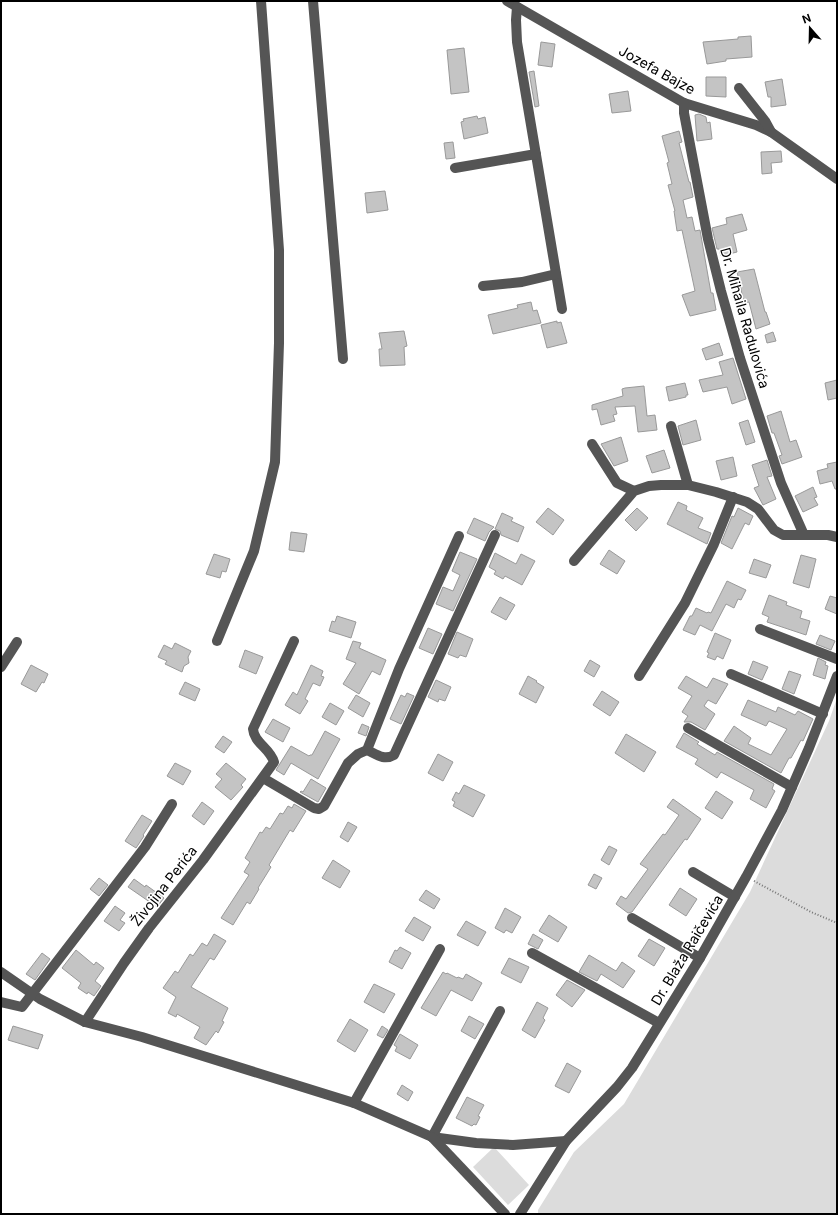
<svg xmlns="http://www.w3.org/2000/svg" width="838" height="1215" font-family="Inter,sans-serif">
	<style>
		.green { fill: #dcdcdc }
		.building { fill: #c4c4c4; stroke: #999 }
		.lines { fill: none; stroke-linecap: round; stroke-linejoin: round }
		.path { stroke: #777; stroke-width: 2; stroke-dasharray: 1 2; stroke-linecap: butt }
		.minor { stroke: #555; stroke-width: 10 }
		.labels { text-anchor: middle; stroke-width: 3; stroke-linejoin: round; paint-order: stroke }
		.street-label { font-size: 14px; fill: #000; stroke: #fff }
	</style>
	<rect width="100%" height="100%" fill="#fff"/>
	<g class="green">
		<polygon points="837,698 837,1214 538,1214 538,1210 574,1152 624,1104 750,892 829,721"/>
		<polygon points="494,1147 529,1185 508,1205 473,1167"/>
	</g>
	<g class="building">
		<polygon points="751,36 752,57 726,59 726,61 707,64 703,42 738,39 738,37"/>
		<polygon points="541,42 555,44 552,67 538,65"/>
		<polygon points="464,48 469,92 451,94 447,50"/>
		<polygon points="534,71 539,106 535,107 529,72"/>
		<polygon points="706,77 726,77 726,97 706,96"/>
		<polygon points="782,79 786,105 771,107 771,97 768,97 765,82"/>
		<polygon points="628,91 631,111 612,113 609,94"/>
		<polygon points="699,114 706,117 707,123 710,122 712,139 697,141 695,115"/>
		<polygon points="477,116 478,119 485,117 488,133 464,139 461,122 464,121 463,119"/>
		<polygon points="679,131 682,142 679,143 689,182 690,182 693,197 683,200 687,218 692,217 695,231 700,230 711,293 713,293 716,310 690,316 682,295 695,291 682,230 677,231 674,211 675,211 668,185 672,184 667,163 669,162 662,136"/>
		<polygon points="453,142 455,158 446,159 444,143"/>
		<polygon points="781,151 782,162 771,163 772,173 762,174 761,152"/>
		<polygon points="385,191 388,210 367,213 365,193"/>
		<polygon points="742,214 747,230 733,234 737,252 721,256 719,249 717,249 712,228 727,224 726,218"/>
		<polygon points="754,269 765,312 766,312 770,324 756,329 749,302 744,303 737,272"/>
		<polygon points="531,302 533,311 537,310 541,323 493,334 488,315 518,308 517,305"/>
		<polygon points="557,321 557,323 561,322 567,343 547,348 541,325"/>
		<polygon points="404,331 407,346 404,347 405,365 380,366 379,349 382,349 379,333"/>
		<polygon points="773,332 776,341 767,343 765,335"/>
		<polygon points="719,343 723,355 706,360 702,349"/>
		<polygon points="733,358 746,399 732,404 727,387 703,392 699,380 723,375 719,362"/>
		<polygon points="837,380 837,398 828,400 825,383"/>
		<polygon points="685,383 688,395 686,395 686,397 669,401 666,387"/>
		<polygon points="644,386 647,416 655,415 657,430 638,432 635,406 615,407 617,414 613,415 615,421 601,425 597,409 592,410 592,405 623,396 622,389 625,388"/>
		<polygon points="781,411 790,442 796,440 802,457 782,464 779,456 782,455 774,433 772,433 767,416"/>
		<polygon points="696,420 701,440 683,445 678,426"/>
		<polygon points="748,420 755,442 746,445 739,423"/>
		<polygon points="621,437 628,461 614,466 601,444"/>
		<polygon points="664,450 670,468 652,473 646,456"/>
		<polygon points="733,457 737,476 721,480 716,461"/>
		<polygon points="767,460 772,476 767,477 776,499 763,505 754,488 759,486 752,465"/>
		<polygon points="837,462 837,489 835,489 832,481 820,484 817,471 828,468 827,464"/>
		<polygon points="813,487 817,497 814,498 818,505 803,512 795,496"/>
		<polygon points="678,502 687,506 686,510 703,518 698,528 711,533 707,544 667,524"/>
		<polygon points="548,508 564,520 553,535 536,522"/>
		<polygon points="637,508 648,518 636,531 625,520"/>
		<polygon points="738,508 753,516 749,525 745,523 732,549 721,543 732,516 734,517"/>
		<polygon points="502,513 513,518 511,521 524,527 518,542 501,535 500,531 495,529"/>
		<polygon points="474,518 494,527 489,532 485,541 467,533"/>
		<polygon points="291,532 307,534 304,552 289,550"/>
		<polygon points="609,550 625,561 617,574 600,564"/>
		<polygon points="460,552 477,559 453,611 436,604 443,587 453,591 460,575 452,571"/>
		<polygon points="495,553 516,564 521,554 535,561 522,585 505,576 503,579 494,574 496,571 489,567"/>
		<polygon points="214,554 230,559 226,572 222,571 220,578 206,574"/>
		<polygon points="801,555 816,559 809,588 793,583"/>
		<polygon points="754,559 771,565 766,578 749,573"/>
		<polygon points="727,581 746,590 741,600 738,599 734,608 726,604 712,631 700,625 695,635 683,630 690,616 692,616 696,608 707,613 708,612 711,613"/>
		<polygon points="769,595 787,602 786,605 802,611 800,618 810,621 806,635 767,622 769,617 762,614"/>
		<polygon points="830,596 837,598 837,614 825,609"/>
		<polygon points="500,597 515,605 506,620 491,612"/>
		<polygon points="337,616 356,622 351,638 329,631 332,621 335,622"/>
		<polygon points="428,628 442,634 433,654 419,648"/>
		<polygon points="457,632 473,639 466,657 460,655 458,658 448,654"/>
		<polygon points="715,633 731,640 723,659 717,656 715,660 707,657 709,653 707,652"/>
		<polygon points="820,635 835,641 831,650 816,644"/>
		<polygon points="353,641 361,643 359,648 386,660 380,675 372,671 359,694 343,684 356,663 346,659"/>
		<polygon points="175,643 191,651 188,657 189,663 184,666 182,672 165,664 167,661 158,657 164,645 172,649"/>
		<polygon points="245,650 263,657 256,674 239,667"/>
		<polygon points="818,658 826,662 825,665 828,666 825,679 813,675"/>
		<polygon points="590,660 600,666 594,677 584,671"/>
		<polygon points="753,661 768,667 762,680 748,674"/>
		<polygon points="31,665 48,674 44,683 42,682 36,692 21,684"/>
		<polygon points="311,665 323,671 321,676 324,677 320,686 313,683 305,699 308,701 300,714 285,705 293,692 297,695"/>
		<polygon points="789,671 801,675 794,694 782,689"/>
		<polygon points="528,676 537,681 536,682 544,687 536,703 519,694"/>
		<polygon points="686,676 707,688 713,678 728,684 716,704 708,700 704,706 715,714 705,730 691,722 684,722 688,716 682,712 692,696 678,688"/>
		<polygon points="436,680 451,687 445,701 439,699 438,702 428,697"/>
		<polygon points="185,682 200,689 195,701 179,694"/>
		<polygon points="602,691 619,702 610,716 593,705"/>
		<polygon points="407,693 414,696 401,724 390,719 401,695 405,697"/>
		<polygon points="356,695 370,703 363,717 348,708"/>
		<polygon points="748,700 776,712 778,707 795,715 798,711 813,719 803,741 801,740 791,758 789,758 781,773 724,741 734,726 751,738 748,744 771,755 787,729 769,721 766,726 741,715"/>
		<polygon points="330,703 344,711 336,725 322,717"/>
		<polygon points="273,719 290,728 283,742 265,732"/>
		<polygon points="362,724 369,727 366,736 358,733"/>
		<polygon points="325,731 340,739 318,779 291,763 284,775 276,770 291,746 309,756 310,755 312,755"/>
		<polygon points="684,733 699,742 697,744 715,755 717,752 774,784 772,789 775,791 766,808 750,799 754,790 721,772 717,778 695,764 698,759 676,747"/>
		<polygon points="626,734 656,752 644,772 615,753"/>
		<polygon points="223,736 232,742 224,753 215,747"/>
		<polygon points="438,754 453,762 443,781 428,773"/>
		<polygon points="175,763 191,771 183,785 167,776"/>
		<polygon points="226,763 246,779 241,785 243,787 231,800 215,787 222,779 216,774"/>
		<polygon points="311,779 326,788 318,802 300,792 301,791 303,792"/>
		<polygon points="464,785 485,795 473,817 453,806 455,802 452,800 456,792 459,794"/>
		<polygon points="716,791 733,802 722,819 705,808"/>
		<polygon points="673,799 701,819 687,840 685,839 632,912 628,913 616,904 621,896 626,899 648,869 640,864 663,834 665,835 679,815 667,807"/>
		<polygon points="202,802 214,811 204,825 192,816"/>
		<polygon points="294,804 306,811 293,832 290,830 269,865 271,867 258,888 259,889 250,904 247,902 233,925 221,918 249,875 244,872 250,862 245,858 260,832 262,833 266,827 270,829 280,813 283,814 288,806 292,808"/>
		<polygon points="142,815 152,821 143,835 144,836 136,848 125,841"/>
		<polygon points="348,822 357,827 348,842 340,837"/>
		<polygon points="609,846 617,850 609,865 601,860"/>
		<polygon points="333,860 350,871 340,888 322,878"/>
		<polygon points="594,874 602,878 596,889 588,885"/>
		<polygon points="99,878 108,885 99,896 90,889"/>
		<polygon points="134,879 145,887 146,885 164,898 157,907 128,887"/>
		<polygon points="680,888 697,899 686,916 669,905"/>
		<polygon points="426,890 440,899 434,909 419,900"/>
		<polygon points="115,906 125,913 120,920 125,923 119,931 104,921"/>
		<polygon points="505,908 521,917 512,933 506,930 504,933 495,928"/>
		<polygon points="549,915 567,927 558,942 539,931"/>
		<polygon points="414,917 431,927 423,941 405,931"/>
		<polygon points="466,921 486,932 478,946 457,935"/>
		<polygon points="214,934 226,941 214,960 210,958 191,987 228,1008 222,1021 224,1022 218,1033 216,1031 206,1045 194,1038 200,1027 177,1014 176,1017 168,1013 176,997 163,988 175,971 178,973 190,954 193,956 202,943 207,946"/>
		<polygon points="533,934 543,940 538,949 528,944"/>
		<polygon points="649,939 665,948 654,966 638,956"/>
		<polygon points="400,947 411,953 402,969 389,962 395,950 397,951"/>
		<polygon points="76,950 94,965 96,962 104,968 95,981 101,986 94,996 88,992 87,994 78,988 81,983 62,968"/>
		<polygon points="42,953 50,959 35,980 26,974"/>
		<polygon points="589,955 616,971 622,962 635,971 623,988 601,974 597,981 579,972"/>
		<polygon points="509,958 529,967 521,983 501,973"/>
		<polygon points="443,972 446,974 447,973 457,978 458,977 463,979 466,974 482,983 472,1001 451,990 436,1016 421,1008"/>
		<polygon points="567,980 585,990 572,1007 556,995"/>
		<polygon points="374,984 395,994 384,1013 364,1002"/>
		<polygon points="537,1002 548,1008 543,1018 545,1020 535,1038 522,1030"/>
		<polygon points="469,1016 484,1024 475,1039 461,1031"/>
		<polygon points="350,1019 368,1030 355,1052 337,1041"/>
		<polygon points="13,1026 43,1035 38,1049 8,1040"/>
		<polygon points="382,1026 388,1030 383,1038 377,1035"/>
		<polygon points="400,1034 418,1045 410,1059 395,1051 397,1047 394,1045"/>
		<polygon points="567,1063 581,1071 569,1093 555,1086"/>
		<polygon points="402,1085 413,1092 408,1101 397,1094"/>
		<polygon points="467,1097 484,1105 478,1116 480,1117 476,1125 474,1124 472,1126 456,1118"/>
	</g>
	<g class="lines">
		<polyline class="path" points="754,881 811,912 837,923"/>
		<g class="minor">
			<polyline points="313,1 343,359"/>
			<polyline points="507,1 684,103 756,125 771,132 837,179"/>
			<polyline points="517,7 516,20 517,42 562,309"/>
			<polyline points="739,88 765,121 771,132"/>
			<polyline points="684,103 684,113 708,239 721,291 740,358 781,483 804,535"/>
			<polyline points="455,168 536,154"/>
			<polyline points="483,286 522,282 556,274"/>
			<polyline points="671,426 688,485"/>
			<polyline points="592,444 617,483 634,491"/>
			<polyline points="574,561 634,491 649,486 661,485 688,485 716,492 747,502 758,509 774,530 783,535 828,535 837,537"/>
			<polyline points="760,629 837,659"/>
			<polyline points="217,641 254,551 275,462 279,343 279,250 261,1"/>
			<polyline points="1,667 17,642"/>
			<polyline points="731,674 823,714"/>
			<polyline points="639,676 685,603 714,544 733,497"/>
			<polyline points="688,728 792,787"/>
			<path d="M 367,750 C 376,754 384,761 394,755 L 495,535"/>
			<polyline points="263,778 314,808 319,809 324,806 348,763 358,754 367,750 399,669 459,536"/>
			<polyline points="693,872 735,897"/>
			<polyline points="632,918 700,958"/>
			<polyline points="532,953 659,1023"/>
			<polyline points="1,972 40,999 85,1022 142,1037 354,1103 432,1137 476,1143 513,1145 566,1141"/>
			<polyline points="1,1002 22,1007 145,847 172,804"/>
			<path d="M 85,1022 L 124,963 L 149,928 L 203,860 L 274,762 C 270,748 254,743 253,729 L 294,641"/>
			<polyline points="354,1103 440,949"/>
			<polyline points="432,1137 500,1011"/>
			<polyline points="432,1137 505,1214"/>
			<polyline points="520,1214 566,1141 617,1087 632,1068 700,958 746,877 782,810 809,748 837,676"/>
		</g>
	</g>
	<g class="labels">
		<g class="street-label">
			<text transform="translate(657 70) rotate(29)" y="5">Jozefa Bajze</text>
			<text transform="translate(745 318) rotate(74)" y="5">Dr. Mihaila Radulovića</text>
			<text transform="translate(164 886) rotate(-52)" y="5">Živojina Perića</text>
			<text transform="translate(687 950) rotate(-59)" y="5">Dr. Blaža Raičevića</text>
		</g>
	</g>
	<rect width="838" height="1215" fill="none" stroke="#000000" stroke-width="4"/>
	<g transform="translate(810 28) rotate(340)" stroke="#ffffff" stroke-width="3" paint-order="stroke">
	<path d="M0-3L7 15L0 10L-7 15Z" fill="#000000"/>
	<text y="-6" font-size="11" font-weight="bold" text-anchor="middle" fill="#000000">N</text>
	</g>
</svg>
